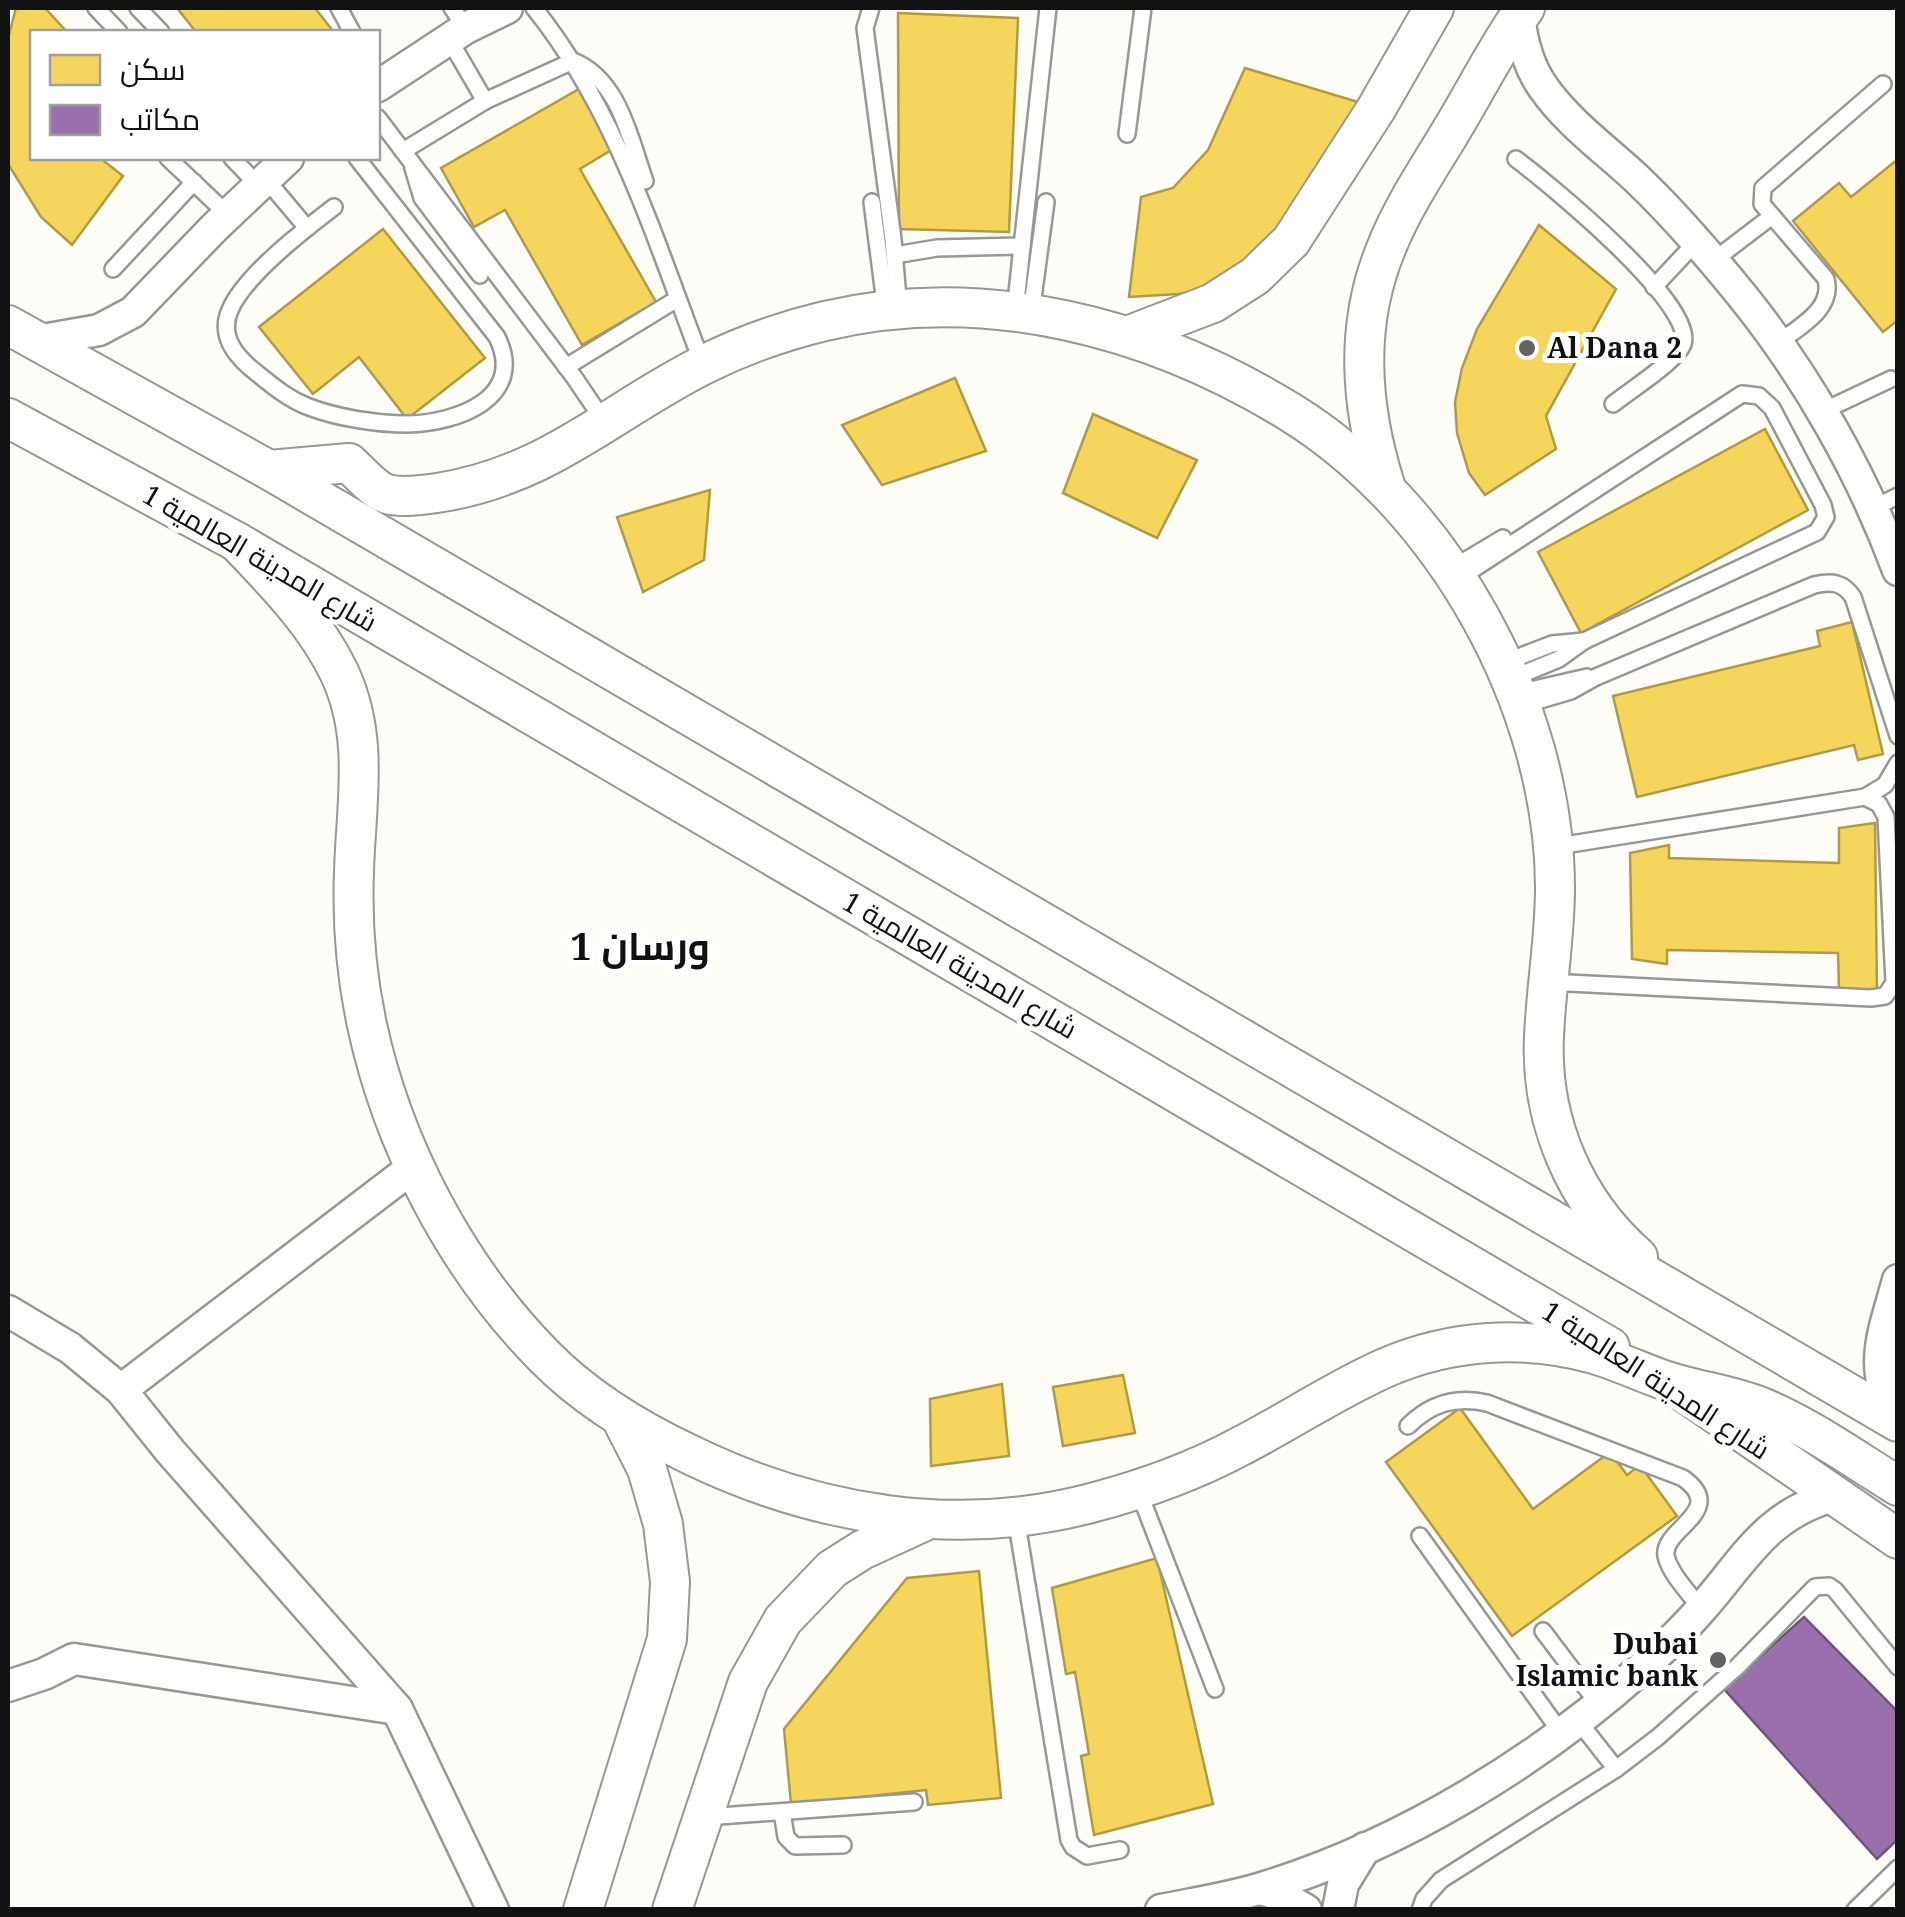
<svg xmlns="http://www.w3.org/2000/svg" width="1905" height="1917" font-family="'Noto Serif',Cairo,serif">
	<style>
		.homes { fill: #f6d55c; stroke: #b19a46; stroke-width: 2.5 }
		.offices { fill: #9970ab; stroke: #70547d; stroke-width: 2.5 }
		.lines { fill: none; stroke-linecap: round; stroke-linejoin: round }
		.service-casing { stroke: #979795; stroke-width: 20 }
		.minor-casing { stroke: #979795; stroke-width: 35 }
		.tertiary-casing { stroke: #979795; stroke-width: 42 }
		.service { stroke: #fffffe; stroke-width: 15 }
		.minor { stroke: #fffffe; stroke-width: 30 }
		.tertiary { stroke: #fffffe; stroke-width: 38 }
		.poi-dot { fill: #646362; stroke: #fff; stroke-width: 4 }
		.labels { text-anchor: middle; stroke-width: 10; stroke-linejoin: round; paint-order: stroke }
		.poi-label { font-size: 28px; font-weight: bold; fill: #111; stroke: #fff; text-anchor: start }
		.street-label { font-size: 28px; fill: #111; stroke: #fff }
		.district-label { font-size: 38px; font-weight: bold; fill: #111; stroke: #fff }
	</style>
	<rect width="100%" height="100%" fill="#fdfcf7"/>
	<g class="homes">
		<polygon points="16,8 45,8 67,32 32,32 32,158 100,158 123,176 72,245 41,217 8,164 8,39"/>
		<polygon points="177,8 315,8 333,31 196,32"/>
		<polygon points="898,13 1018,18 1009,232 899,229"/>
		<polygon points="1245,68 1358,102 1293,213 1247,265 1202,289 1179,294 1129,297 1141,197 1173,188 1208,150"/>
		<polygon points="579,89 613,149 580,169 656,302 582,345 505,210 474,227 441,168"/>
		<polygon points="1898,159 1898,320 1883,332 1793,221 1839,183 1851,197"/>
		<polygon points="1539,225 1616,289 1546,416 1556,449 1485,495 1469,473 1457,433 1455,402 1462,368 1477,329"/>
		<polygon points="383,229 485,358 407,419 359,357 313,394 259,327"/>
		<polygon points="955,378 986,451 882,485 842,425"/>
		<polygon points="1093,414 1197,460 1157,538 1063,493"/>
		<polygon points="1765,429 1808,510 1581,633 1538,552"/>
		<polygon points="710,490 704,560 643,592 617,517"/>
		<polygon points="1852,622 1883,754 1858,760 1854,745 1637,797 1613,696 1820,646 1817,631"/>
		<polygon points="1875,823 1877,992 1839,989 1838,953 1667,950 1667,964 1632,959 1630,853 1669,845 1669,858 1839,863 1839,828"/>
		<polygon points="1123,1375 1135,1433 1063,1446 1053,1387"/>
		<polygon points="1002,1384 1009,1456 931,1466 930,1399"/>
		<polygon points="1460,1408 1533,1509 1610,1452 1627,1475 1640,1465 1677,1516 1512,1636 1386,1462"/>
		<polygon points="1157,1558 1213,1804 1094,1835 1081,1756 1089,1754 1075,1672 1066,1674 1052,1588"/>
		<polygon points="979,1571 1001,1798 928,1805 926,1790 791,1804 784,1729 907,1578"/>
	</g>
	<polygon class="offices" points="1804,1617 1898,1712 1898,1839 1877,1859 1724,1689"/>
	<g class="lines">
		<g class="service-casing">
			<g id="service">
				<polyline points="96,8 119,32"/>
				<polyline points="138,8 161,32"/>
				<polyline points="339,8 352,32"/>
				<polyline points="452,8 466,28"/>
				<path d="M 534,8 C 617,111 656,243 703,365"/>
				<polyline points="871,8 865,28 893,239 899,310"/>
				<polyline points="449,39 485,101"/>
				<polyline points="378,118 574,377 605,423"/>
				<polyline points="1127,134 1143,8"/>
				<path d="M 403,151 L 485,101 L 573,61 C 619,79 630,139 645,181"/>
				<polyline points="168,158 227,214"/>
				<polyline points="232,158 258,185"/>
				<path d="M 1516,159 C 1548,183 1697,305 1683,344 C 1677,361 1629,391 1613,404"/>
				<polyline points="413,168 422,198 480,275"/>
				<polyline points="265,178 307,228"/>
				<polyline points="872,202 886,311"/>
				<path d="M 334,207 C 304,230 245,275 230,310 C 218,337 237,358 258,374 C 274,387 290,400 309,407 C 338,418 377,424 408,424 C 457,423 527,398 497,337 L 357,158"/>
				<polyline points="895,255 937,248 1022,246"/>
				<polyline points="1713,261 1772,216"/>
				<polyline points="113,269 194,182"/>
				<polyline points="1654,287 1697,241"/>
				<polyline points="1015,311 1048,8"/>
				<polyline points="1031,313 1046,202"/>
				<path d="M 1777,344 C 1798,327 1834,310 1826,279 L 1762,204 L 1763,188 L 1883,84"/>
				<polyline points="566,367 677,299"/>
				<polyline points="1821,412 1891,379"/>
				<polyline points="1871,509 1898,496"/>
				<polyline points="1451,569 1503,538"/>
				<polyline points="1458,579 1742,394 1759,396 1772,408 1823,505 1826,517 1817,532 1584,641 1559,659 1510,679"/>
				<polyline points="1503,663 1552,644 1584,641"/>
				<polyline points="1517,693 1587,677"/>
				<path d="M 1520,706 L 1571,691 L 1596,677 L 1814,585 C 1831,581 1843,582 1853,597 L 1898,736"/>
				<polyline points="1552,847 1865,797 1885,785 1898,763"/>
				<polyline points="1548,982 1871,998 1885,996 1894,983 1886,817 1879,804 1865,797"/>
				<path d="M 1408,1426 C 1431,1403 1456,1396 1487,1403 L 1683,1478 C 1729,1511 1661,1529 1666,1556 C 1670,1574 1691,1595 1701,1609"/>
				<polyline points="1139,1492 1215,1689"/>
				<polyline points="1016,1518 1069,1840 1073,1847 1087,1856 1120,1850"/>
				<polyline points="1420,1536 1562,1734"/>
				<polyline points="1543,1631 1599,1705"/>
				<polyline points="1579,1722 1616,1769"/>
				<polyline points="782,1812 786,1837 795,1846 843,1845"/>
				<polyline points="706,1817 914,1802"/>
				<polyline points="1420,1910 1424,1899 1441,1880 1616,1769 1658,1737 1737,1667 1815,1587 1829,1586 1835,1590 1898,1667"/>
				<polyline points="1855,1910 1898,1868"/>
			</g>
		</g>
		<g class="minor-casing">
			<g id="minor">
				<path d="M 1519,16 C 1522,42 1528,66 1543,87 C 1567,122 1606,150 1636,178 C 1675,215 1710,256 1744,298 C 1808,378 1862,473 1898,570"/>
				<polyline points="378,86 466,28 507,8"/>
				<polyline points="37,341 99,330 133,312 214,228 288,158"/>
				<polyline points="8,1311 70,1348 121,1390 170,1451 397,1709 493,1910"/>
				<polyline points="121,1390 416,1165"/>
				<path d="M 1897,1421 C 1867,1367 1883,1335 1898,1280"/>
				<polyline points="8,1686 44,1674 74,1659 397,1709"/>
				<polyline points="1260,1889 1280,1895 1306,1910"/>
				<path d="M 1161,1910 C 1195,1903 1231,1898 1265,1887 C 1401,1845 1539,1761 1644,1666 C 1664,1648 1685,1628 1703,1607 C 1746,1558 1766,1515 1833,1496"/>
				<polyline points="1338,1910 1343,1884 1365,1848"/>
			</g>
		</g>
		<g class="tertiary-casing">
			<g id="tertiary">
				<polyline points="8,325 269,470 1898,1422"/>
				<polyline points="1127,336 1213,303 1255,276 1291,241 1376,109 1434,8"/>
				<polyline points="8,418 237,542 1610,1347"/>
				<path d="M 269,470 L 349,463 C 359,472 374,490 387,494 C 401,498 423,495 437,493 C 548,476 608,413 703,365 C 741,346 783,331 825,321 C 985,283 1152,327 1290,412 C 1444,507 1555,706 1555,888 C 1555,938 1546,987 1544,1037 C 1540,1121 1575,1202 1638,1257"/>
				<path d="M 1385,485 C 1360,405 1354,325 1387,246 C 1404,204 1431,165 1454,126 C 1478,86 1499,44 1525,8"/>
				<path d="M 237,542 C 275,582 315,622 339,672 C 370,737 356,803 354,871 C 352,922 356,974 367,1025 C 393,1146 457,1268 544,1356 C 585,1398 638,1430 691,1455 C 817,1516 958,1539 1095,1502 C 1144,1489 1194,1471 1239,1447 C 1288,1422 1335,1390 1385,1368 C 1451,1339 1525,1335 1594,1354 C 1617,1361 1639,1371 1661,1379 C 1695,1391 1730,1394 1764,1408 C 1811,1428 1854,1459 1898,1486"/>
				<polyline points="1687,1394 1898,1539"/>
				<polyline points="583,1910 667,1639 670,1582 663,1524 647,1469 621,1418"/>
				<polyline points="672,1910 748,1682 783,1620 832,1569 862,1550 925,1521"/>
			</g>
		</g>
		<use href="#service" class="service"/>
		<use href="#minor" class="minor"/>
		<use href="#tertiary" class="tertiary"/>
	</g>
	<g class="poi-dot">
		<circle cx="1527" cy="348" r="10"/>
		<circle cx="1718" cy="1660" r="10"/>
	</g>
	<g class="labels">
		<g class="poi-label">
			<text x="1547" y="358">Al Dana 2</text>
			<text x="1698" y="1654" text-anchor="end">Dubai<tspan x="1698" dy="32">Islamic bank</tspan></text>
		</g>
		<g class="street-label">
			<text transform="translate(260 558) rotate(30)" y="10">شارع المدينة العالمية 1</text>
			<text transform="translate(960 965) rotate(30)" y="10">شارع المدينة العالمية 1</text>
			<text transform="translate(1656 1380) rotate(33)" y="10">شارع المدينة العالمية 1</text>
		</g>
		<g class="district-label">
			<text x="640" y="960">ورسان 1</text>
		</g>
	</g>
	<rect width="1905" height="1917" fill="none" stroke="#111111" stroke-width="20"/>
	<rect x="30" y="30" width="350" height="130" fill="#ffffff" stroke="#a0a0a0" stroke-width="2.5"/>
	<rect x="50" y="55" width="50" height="30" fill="#f6d55c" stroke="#a0a0a0" stroke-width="2.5"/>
	<text x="120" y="80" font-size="30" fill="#111111">سكن</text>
	<rect x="50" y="105" width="50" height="30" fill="#9970ab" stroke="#a0a0a0" stroke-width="2.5"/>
	<text x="120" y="130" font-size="30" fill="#111111">مكاتب</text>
</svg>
